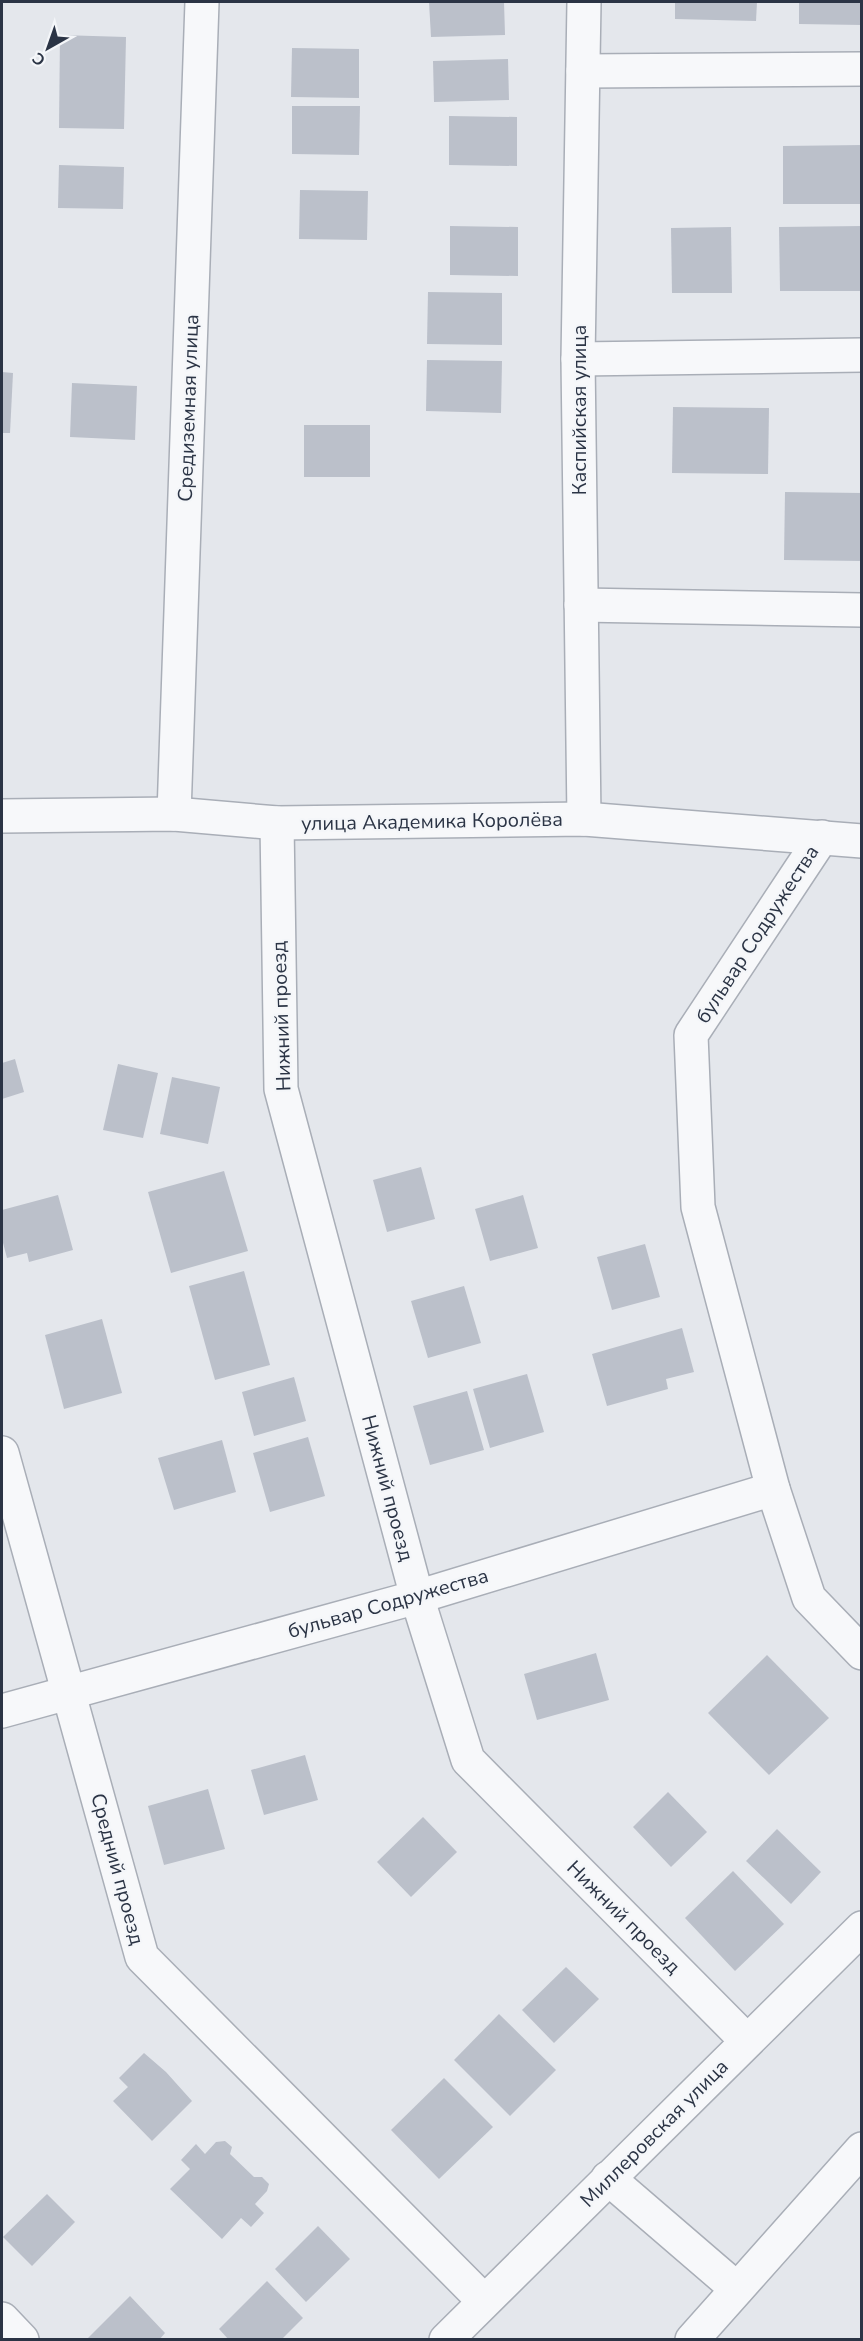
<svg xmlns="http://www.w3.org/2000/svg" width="863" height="2341" font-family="'Nunito Sans',sans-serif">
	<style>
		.building { fill: #bbc0ca }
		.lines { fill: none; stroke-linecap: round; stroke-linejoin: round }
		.street-casing { stroke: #a9aeb7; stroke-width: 36 }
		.street { stroke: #f7f8fa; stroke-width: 33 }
		.labels { text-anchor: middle; stroke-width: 4.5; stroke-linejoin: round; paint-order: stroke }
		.street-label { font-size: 20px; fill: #2b3445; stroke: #f4f6f9 }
	</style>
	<rect width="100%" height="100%" fill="#e4e7ec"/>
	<g class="building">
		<polygon points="429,2 504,2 505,35 431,37"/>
		<polygon points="675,2 757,2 756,21 675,19"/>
		<polygon points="799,2 862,2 862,25 799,24"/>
		<polygon points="60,35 126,37 124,129 59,128"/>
		<polygon points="292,48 359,49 359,98 291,97"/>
		<polygon points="508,59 509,100 434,102 433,61"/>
		<polygon points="292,106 360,106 359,155 292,154"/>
		<polygon points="449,116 517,117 517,166 449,165"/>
		<polygon points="862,145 862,204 783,204 783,146"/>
		<polygon points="59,165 124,167 123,209 58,208"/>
		<polygon points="300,190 368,191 367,240 299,239"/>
		<polygon points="450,226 518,227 518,276 450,275"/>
		<polygon points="862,226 862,291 780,291 779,227"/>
		<polygon points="731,227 732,293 672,293 671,228"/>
		<polygon points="428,292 502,293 502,345 427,344"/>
		<polygon points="427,360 502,361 501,413 426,411"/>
		<polygon points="2,372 13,373 10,433 2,433"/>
		<polygon points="72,383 137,386 135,440 70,437"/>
		<polygon points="673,407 769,408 768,474 672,473"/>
		<rect x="304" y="425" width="66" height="52"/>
		<polygon points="785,492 862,493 862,561 784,560"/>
		<polygon points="15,1059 24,1092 2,1099 2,1063"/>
		<polygon points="118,1064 158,1073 143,1138 103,1130"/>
		<polygon points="172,1077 220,1087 208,1144 160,1134"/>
		<polygon points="421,1167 435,1219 387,1232 373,1180"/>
		<polygon points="224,1171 248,1251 171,1273 148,1192"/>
		<polygon points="58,1195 73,1250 29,1262 27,1253 7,1258 2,1239 2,1210"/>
		<polygon points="523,1195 538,1248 490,1261 475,1209"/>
		<polygon points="645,1244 660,1297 612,1310 597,1257"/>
		<polygon points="244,1271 270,1365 215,1380 189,1286"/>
		<polygon points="464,1286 481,1343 428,1358 411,1301"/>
		<polygon points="102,1319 122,1393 64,1409 45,1335"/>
		<polygon points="682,1328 694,1372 666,1379 668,1389 607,1406 592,1354"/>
		<polygon points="527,1374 544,1432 490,1448 473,1389"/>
		<polygon points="294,1377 306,1421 254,1436 242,1392"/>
		<polygon points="467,1391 484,1450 430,1465 413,1406"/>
		<polygon points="308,1437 325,1496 270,1512 253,1453"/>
		<polygon points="222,1440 236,1492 174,1510 158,1458"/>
		<polygon points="596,1653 609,1700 537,1720 524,1674"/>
		<polygon points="767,1655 829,1718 769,1775 708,1713"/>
		<polygon points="305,1755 318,1800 264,1815 251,1770"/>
		<polygon points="208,1789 225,1849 164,1865 148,1806"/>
		<polygon points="668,1792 707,1832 671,1867 633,1827"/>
		<polygon points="423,1817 457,1852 411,1897 377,1862"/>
		<polygon points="777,1829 821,1872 791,1904 746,1861"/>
		<polygon points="733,1871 784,1924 735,1971 685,1918"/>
		<polygon points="566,1967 599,1999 554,2043 522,2010"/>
		<polygon points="499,2014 556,2070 510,2116 454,2060"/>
		<polygon points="144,2053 166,2072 192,2101 152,2141 113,2101 128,2087 119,2078"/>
		<polygon points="444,2078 493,2127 439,2179 391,2130"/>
		<polygon points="225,2141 232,2147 230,2154 254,2177 262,2177 269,2184 267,2191 255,2204 264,2213 251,2227 241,2218 222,2239 170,2189 190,2169 181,2160 196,2144 205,2154 216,2142"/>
		<polygon points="47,2194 75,2222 32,2266 3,2237"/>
		<polygon points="318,2226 350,2259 306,2302 275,2269"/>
		<polygon points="267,2281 303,2318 281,2340 229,2340 219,2329"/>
		<polygon points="130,2296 165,2333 159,2340 86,2340"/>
	</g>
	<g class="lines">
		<g class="street-casing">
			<g id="street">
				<polyline points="584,2 578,359 584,819"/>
				<polyline points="583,71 862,69"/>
				<polyline points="578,359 862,355"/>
				<polyline points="581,605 862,610"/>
				<polyline points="174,814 202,2"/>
				<polyline points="2,816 174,814 277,823 584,819 862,841"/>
				<polyline points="277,823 281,1089 417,1597 468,1760 747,2041"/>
				<polyline points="822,837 691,1035 698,1207 773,1489 809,1598 862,1653"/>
				<polyline points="2,1453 142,1957 484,2301"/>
				<polyline points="2,1711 417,1597 773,1489"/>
				<polyline points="608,2178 737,2289"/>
				<polyline points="2,2319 22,2340"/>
				<polyline points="446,2340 862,1928"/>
				<polyline points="692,2340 862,2149"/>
			</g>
		</g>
		<use href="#street" class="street"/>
	</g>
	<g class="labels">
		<g class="street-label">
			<text transform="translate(188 408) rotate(-88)" y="7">Средиземная улица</text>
			<text transform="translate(579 410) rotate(-90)" y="7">Каспийская улица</text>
			<text transform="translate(432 821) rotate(-1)" y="7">улица Академика Королёва</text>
			<text transform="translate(757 934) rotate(-57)" y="7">бульвар Содружества</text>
			<text transform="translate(281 1016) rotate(-92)" y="7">Нижний проезд</text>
			<text transform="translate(388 1488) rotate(75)" y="7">Нижний проезд</text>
			<text transform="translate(388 1603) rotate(-16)" y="7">бульвар Содружества</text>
			<text transform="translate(118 1869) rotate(75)" y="7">Средний проезд</text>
			<text transform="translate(624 1917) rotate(45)" y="7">Нижний проезд</text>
			<text transform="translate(654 2133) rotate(-45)" y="7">Миллеровская улица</text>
		</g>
	</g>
	<rect width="863" height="2341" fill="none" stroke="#2b3445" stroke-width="6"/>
	<g transform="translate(48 48) rotate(220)" stroke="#f4f6f9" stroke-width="4.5" paint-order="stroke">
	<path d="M0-4.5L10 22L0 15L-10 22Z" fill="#2b3445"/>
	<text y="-9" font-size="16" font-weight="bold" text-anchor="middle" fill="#2b3445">С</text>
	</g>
</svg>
